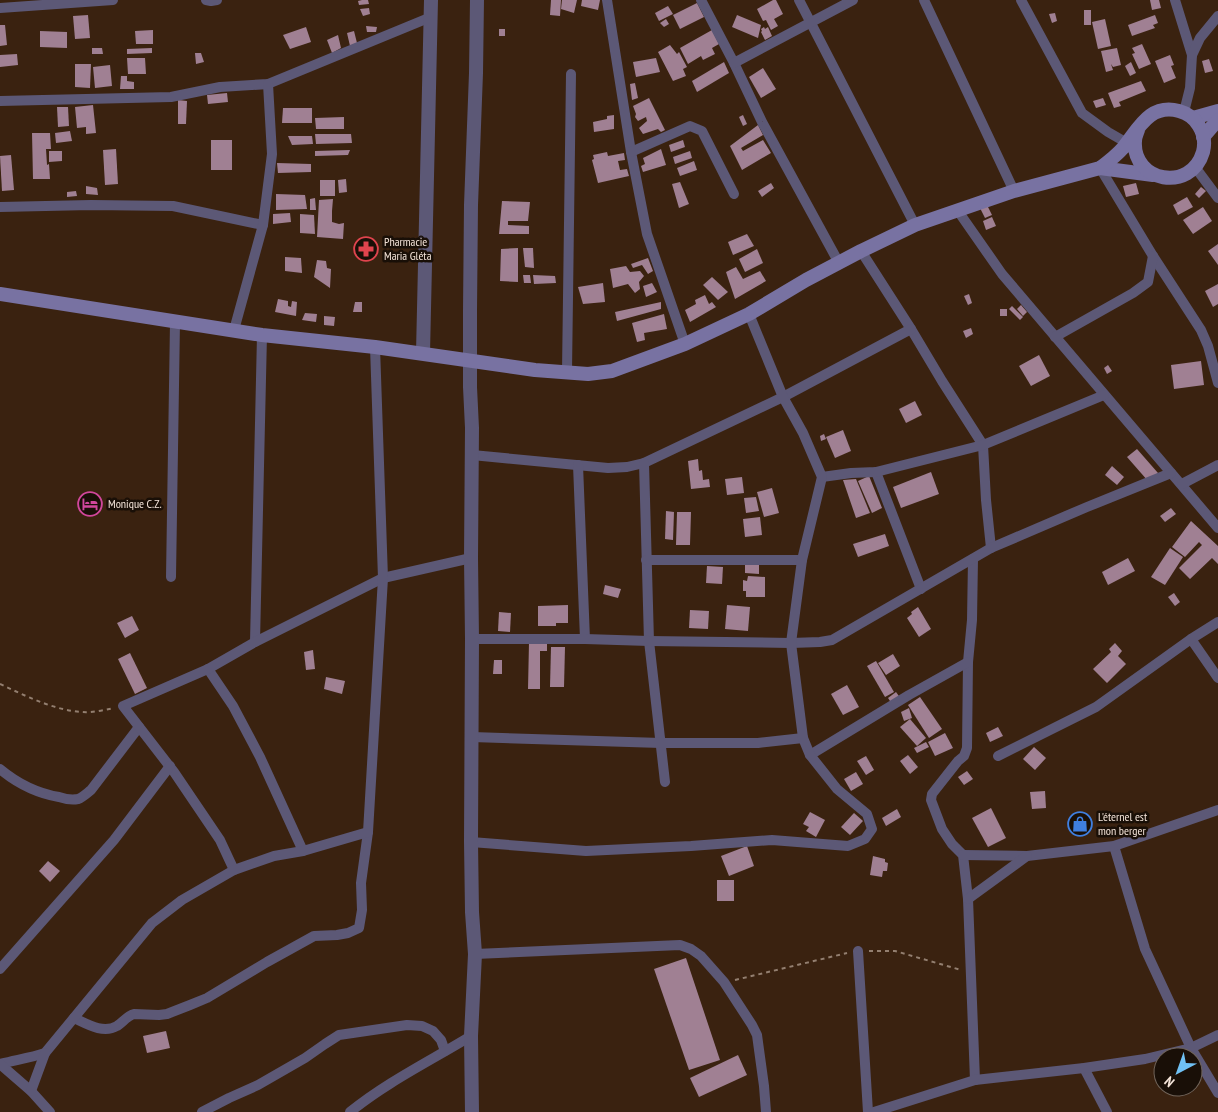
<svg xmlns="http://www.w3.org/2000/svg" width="1218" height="1112" font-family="'PT Sans Narrow',sans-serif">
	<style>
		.building { fill: #a08093 }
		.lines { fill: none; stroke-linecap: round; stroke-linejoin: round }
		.path { stroke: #937f70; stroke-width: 2; stroke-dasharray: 4 4; stroke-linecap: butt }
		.minor { stroke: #5c5876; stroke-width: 10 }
		.tertiary { stroke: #5c5876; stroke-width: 14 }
		.secondary { stroke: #7872a2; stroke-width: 14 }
		.labels { text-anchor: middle; stroke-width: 5; stroke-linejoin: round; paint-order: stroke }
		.poi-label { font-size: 12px; fill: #f5e5da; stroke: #190f07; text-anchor: start }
	</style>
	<rect width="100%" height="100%" fill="#3a2210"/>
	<g class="building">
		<polygon points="362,0 368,0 369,4 359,5 358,1"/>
		<polygon points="551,0 561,0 560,16 550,15"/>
		<polygon points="562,0 577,0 574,13 561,9"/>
		<polygon points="582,0 600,0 598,10 581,6"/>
		<polygon points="773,0 776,0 783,14 774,19 778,26 771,30 766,20 763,21 757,9"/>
		<polygon points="1150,0 1159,0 1161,8 1152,10"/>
		<polygon points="697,3 704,17 680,29 673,15"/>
		<polygon points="668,6 673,14 659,21 655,13"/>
		<polygon points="369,8 370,14 363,16 360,9"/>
		<rect x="1084" y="10" width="7" height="15"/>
		<polygon points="1055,13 1057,21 1052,23 1049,14"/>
		<polygon points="88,15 90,38 75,39 73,16"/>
		<polygon points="737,15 761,25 758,38 732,27"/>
		<polygon points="1155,15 1158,23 1153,25 1155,28 1132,36 1128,25"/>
		<polygon points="666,19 669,24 664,27 660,23"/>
		<polygon points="1105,19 1111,46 1098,49 1092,22"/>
		<polygon points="0,25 5,25 7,45 0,46"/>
		<polygon points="366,26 377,27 376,32 367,32"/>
		<polygon points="306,27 311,42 290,49 283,35"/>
		<polygon points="764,27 765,29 768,27 772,36 765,40 761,32 762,31 761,29"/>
		<rect x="499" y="29" width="6" height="7"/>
		<polygon points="153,30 153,44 136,44 135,31"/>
		<polygon points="712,30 719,44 712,48 715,54 703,60 701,56 688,64 680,48"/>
		<polygon points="40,31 67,32 67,48 40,47"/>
		<polygon points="354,31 357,43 350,46 347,33"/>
		<polygon points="338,35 341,48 332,53 327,40"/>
		<polygon points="1142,44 1151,64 1139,69 1132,54 1135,53 1132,48"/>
		<polygon points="670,45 677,54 679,52 687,67 683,69 686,76 673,81 658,52"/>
		<polygon points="92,48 102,48 103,54 92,54"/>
		<polygon points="152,48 152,53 127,54 127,49"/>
		<polygon points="1117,48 1121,65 1113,67 1111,64 1113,70 1106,72 1101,51"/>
		<polygon points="195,53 201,53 204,62 196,64"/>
		<polygon points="17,54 18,65 0,67 0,55"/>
		<polygon points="1170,55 1174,65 1171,66 1176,78 1164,83 1155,61"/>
		<polygon points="127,58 145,58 146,74 128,74"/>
		<polygon points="656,58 660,72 636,77 633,62"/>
		<polygon points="1209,59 1213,71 1205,73 1202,61"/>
		<polygon points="724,62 729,73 697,92 692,81"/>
		<polygon points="1131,62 1136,73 1130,76 1125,66"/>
		<polygon points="75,64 91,64 90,88 75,87"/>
		<polygon points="110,65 112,86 95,88 93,67"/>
		<polygon points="763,68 776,89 761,98 749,77"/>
		<polygon points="121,76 127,76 127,81 134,82 134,89 120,89"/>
		<polygon points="1141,81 1146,91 1119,102 1121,106 1114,108 1108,93"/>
		<polygon points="635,83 638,98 632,100 630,84"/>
		<polygon points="227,93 228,102 208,104 207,95"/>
		<polygon points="649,98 665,130 661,132 658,129 643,134 639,128 647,121 646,117 638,121 635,117 636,114 633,106"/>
		<polygon points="1103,98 1106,105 1096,108 1093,101"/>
		<polygon points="178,100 187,101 186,124 178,124"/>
		<polygon points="93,105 96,133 86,134 86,127 77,128 75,107"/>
		<polygon points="57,107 68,107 69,126 58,127"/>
		<polygon points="283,108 312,108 312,123 282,123"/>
		<polygon points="614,115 614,129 594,132 593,122 607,119 607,116"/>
		<polygon points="743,115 747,124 743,126 739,117"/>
		<polygon points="344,117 344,129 316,129 315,118"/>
		<polygon points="758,125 763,135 741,148 743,151 763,140 771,153 742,170 730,146"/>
		<polygon points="70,131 72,141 56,143 55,133"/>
		<polygon points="32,133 50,133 51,149 46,149 47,165 49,164 50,179 33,179"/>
		<polygon points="315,134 351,134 352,143 316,144"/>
		<polygon points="288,136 312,136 313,144 292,145"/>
		<rect x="211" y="140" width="21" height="30"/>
		<polygon points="683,140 685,147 671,152 669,145"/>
		<polygon points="116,149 118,184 105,185 103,150"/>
		<polygon points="661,149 666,165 643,172 641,166 645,164 643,158"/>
		<polygon points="350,150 348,155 315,156 315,151"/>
		<polygon points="49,151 62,151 62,161 49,162"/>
		<polygon points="690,151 692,158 675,164 673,157"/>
		<polygon points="607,152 608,156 624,153 625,160 618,161 620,170 627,169 629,176 598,183 592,160 594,159 593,155"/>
		<polygon points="11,155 14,190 2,191 0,156"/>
		<polygon points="694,161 697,170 680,176 677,168"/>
		<polygon points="277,163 311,164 311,172 278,173"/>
		<polygon points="346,179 347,192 339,193 338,180"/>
		<rect x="320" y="180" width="15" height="16"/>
		<polygon points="680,182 689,204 679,208 672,184"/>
		<polygon points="771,183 774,188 762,197 758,191"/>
		<polygon points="1136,183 1139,194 1126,197 1123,186"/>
		<polygon points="86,186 97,188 98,195 86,194"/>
		<polygon points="1201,187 1206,191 1199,198 1195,194"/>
		<polygon points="76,191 77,196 67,197 67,192"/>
		<polygon points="276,194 305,195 307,209 276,210"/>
		<polygon points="1187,197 1193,207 1178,215 1173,205"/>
		<polygon points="315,198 316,210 310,210 310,199"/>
		<polygon points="333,199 332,211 332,222 339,224 344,223 343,239 317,237 319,200"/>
		<polygon points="502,201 530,202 528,221 508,221 508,225 529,226 529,234 499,234"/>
		<polygon points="987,205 992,215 985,218 980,208"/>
		<polygon points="1203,207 1212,221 1193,234 1183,220"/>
		<polygon points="290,213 291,222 273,224 273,214"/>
		<polygon points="300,214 314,215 315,234 300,233"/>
		<polygon points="992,217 996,226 986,230 983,221"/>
		<polygon points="747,234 754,246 733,255 728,242"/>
		<polygon points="1218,244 1218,265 1208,251"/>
		<polygon points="518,248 518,282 500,281 501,249"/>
		<polygon points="523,248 533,248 534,268 525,267"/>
		<polygon points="757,249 763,263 745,272 739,259"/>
		<polygon points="285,257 301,258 302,273 285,271"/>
		<polygon points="648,258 653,271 648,274 642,265 633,268 631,264"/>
		<polygon points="317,260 326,261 327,268 331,269 330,288 314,277"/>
		<polygon points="626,266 630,272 640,271 644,276 639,282 640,289 635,293 628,284 613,288 610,269"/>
		<polygon points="736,267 743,279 760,271 766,281 735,299 726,272"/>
		<polygon points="523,275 530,275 531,283 524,283"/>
		<polygon points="533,275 555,276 556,283 534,284"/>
		<polygon points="712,277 728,292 718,300 703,285"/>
		<polygon points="603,283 605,302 583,304 578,287"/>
		<polygon points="652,283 657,292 646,297 643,286"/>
		<polygon points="1218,284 1218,304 1213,307 1205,291"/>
		<polygon points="969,294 972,303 968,305 964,296"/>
		<polygon points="705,295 709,304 712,302 716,307 690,322 685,310 696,304 695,300"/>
		<polygon points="278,299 288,301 288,306 291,307 292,301 297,302 296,316 275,312"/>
		<polygon points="355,302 362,302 362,312 353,312"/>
		<polygon points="661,302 661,309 617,321 615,312"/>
		<polygon points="1021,305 1027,312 1023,316 1017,309"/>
		<polygon points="1012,306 1023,317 1020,320 1009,309"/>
		<rect x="1000" y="309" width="7" height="7"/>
		<polygon points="305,313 317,314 316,322 302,320"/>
		<polygon points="664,314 667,329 644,333 645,340 637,342 632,323"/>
		<polygon points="324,316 335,317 334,326 324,325"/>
		<polygon points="971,328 973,334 966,338 963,331"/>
		<polygon points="1039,355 1050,376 1031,386 1019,366"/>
		<polygon points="1201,361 1204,385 1174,389 1171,365"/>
		<polygon points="1108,365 1112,371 1107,374 1104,368"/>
		<polygon points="915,401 922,415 906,423 899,409"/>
		<polygon points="843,430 851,451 835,458 826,437"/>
		<polygon points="824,434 826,439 821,441 820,436"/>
		<polygon points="1137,449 1158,473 1148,481 1127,457"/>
		<polygon points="698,459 699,471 702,470 703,480 709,479 710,487 691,489 688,461"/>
		<polygon points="1112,466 1124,477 1117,485 1105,475"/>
		<polygon points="931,472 939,494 901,508 893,487"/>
		<polygon points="869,476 882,508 872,513 858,481"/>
		<polygon points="742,477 744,493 727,495 725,479"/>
		<polygon points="856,479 870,513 856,518 843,480"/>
		<polygon points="772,488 779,513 764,517 757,492"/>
		<polygon points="756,497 759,511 746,513 744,498"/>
		<polygon points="1171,508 1176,514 1165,522 1160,516"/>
		<polygon points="666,511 674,512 673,540 665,539"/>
		<polygon points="677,512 691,512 690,545 676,545"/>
		<polygon points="760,517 762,535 745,537 743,519"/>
		<polygon points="1191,521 1218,546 1218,564 1212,558 1190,579 1179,568 1202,545 1199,542 1185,557 1172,547"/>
		<polygon points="885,534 889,546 858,557 853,544"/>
		<polygon points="1170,548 1183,557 1165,585 1151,577"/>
		<polygon points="1128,558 1135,571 1108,585 1102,572"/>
		<polygon points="745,563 759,564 759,574 745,573"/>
		<polygon points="707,566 723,567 722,584 706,583"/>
		<polygon points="748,576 765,577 765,597 746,597 746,591 743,591 743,580 747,581"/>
		<polygon points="605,585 621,589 618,598 603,594"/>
		<polygon points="1174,593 1180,602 1175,606 1168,597"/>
		<polygon points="568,605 568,623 556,623 556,626 538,626 538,606"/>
		<polygon points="727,605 750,607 748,631 725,629"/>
		<polygon points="918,607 931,629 919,637 907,618 912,614 911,612"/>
		<polygon points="690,610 709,611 708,629 689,628"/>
		<polygon points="499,612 511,613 510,632 498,631"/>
		<polygon points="132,616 139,630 125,638 117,623"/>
		<polygon points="529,642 547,643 547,651 540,651 540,689 528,689"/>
		<polygon points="1115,643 1122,651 1118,656 1126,664 1107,683 1093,669 1111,652 1109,649"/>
		<polygon points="551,647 565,647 564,687 550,687"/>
		<polygon points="313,650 315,669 306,670 304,652"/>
		<polygon points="130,653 147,688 135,694 118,659"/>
		<polygon points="893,654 900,666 886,675 878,663"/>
		<polygon points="494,660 502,660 502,674 493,674"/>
		<polygon points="876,661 894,692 885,697 867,666"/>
		<polygon points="326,677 345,681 342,694 324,689"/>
		<polygon points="847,685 859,707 843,715 831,694"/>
		<polygon points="896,692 901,699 892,704 888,698"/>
		<polygon points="920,697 942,729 929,738 908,705"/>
		<polygon points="909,708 912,718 904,721 901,712"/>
		<polygon points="910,719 926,738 917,746 900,727"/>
		<polygon points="998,727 1003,736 990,742 986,733"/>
		<polygon points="945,733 953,748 935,756 928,742"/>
		<polygon points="926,742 929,747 917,753 914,748"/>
		<polygon points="1034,747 1046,758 1035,770 1023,759"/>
		<polygon points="908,755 918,767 910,774 900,761"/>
		<polygon points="866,756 874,770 866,775 857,761"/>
		<polygon points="967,771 973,779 964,785 958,777"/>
		<polygon points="856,772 863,784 851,791 844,779"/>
		<polygon points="1045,791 1046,808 1032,809 1030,792"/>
		<polygon points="991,808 1006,838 988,847 972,818"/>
		<polygon points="897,809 901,817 886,826 882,818"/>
		<polygon points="810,812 825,820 816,837 806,831 809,827 803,824"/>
		<polygon points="854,813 863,821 850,835 841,827"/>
		<polygon points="747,846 754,866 729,876 721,856"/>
		<polygon points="873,856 885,859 885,862 888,863 887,871 883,871 882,877 870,875"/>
		<polygon points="48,861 60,871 50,882 39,871"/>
		<rect x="717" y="880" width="17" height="21"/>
		<polygon points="686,958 720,1060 689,1070 654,969"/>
		<polygon points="166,1031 170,1048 147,1053 143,1036"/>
		<polygon points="738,1055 747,1075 699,1097 690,1078"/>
	</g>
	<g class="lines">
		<g class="path">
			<path d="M 0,684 C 26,696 53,710 82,712 C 92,713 104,710 114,708"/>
			<polyline points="869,951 895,951 961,970"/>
			<polyline points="735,980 847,953"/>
		</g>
		<g class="minor">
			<polyline points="206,0 211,1 217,0"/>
			<polyline points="607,0 631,152 647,234 685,344"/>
			<polyline points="701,0 734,63 762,122 839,263"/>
			<polyline points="799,0 915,225"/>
			<polyline points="924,0 1014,191"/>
			<polyline points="1021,0 1082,113 1108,132 1127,143"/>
			<polyline points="1175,0 1192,55 1190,88 1184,112"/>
			<polyline points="0,8 113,0"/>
			<polyline points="1192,55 1200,38 1218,16"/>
			<polyline points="734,63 853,0"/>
			<polyline points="0,101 171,97 220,87 268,84 431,17"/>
			<polyline points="631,152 690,126 702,131 734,194"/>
			<polyline points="1195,167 1218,198"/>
			<polyline points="1100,168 1153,256 1201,330 1208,346 1218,383"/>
			<polyline points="0,207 91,205 173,206 263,225"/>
			<polyline points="958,211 1002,274 1218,528"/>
			<polyline points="861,251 911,329 942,381 983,445 986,500 991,548"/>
			<polyline points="234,330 263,225 272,154 268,84"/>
			<polyline points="1055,337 1133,293 1148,282 1153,256"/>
			<polyline points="567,372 571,74"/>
			<polyline points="472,455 608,468 627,467 644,463 783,397 911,329"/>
			<polyline points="644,463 649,641 665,782"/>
			<polyline points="578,465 585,639"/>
			<polyline points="876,472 921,589"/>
			<polyline points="822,477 851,473 876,472 983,445 1104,395"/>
			<polyline points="1182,484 1218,465"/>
			<polyline points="973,559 972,620 968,662 967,748 964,756 958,761 932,794 931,800 942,829 952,844 963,855 968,899 975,1080"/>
			<polyline points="646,560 802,560"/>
			<polyline points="171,577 175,322"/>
			<polyline points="472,639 585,639 649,641 791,643 820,642 832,640 991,548 1087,507 1171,473"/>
			<polyline points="1191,639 1218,678"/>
			<polyline points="255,642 262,335"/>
			<polyline points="208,669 233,706 260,757 303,851"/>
			<polyline points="472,737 661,743 758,743 803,738"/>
			<polyline points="810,755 909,695 968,662"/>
			<polyline points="998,756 1096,707 1191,639 1218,622"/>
			<path d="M 0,769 C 18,784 36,793 59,797 C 65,799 73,800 78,799 C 83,797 87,793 91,790 L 139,727"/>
			<polyline points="471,842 586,851 691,846 772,840 848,846 865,839 872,829 867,814 837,789 810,755 803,738 791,643 802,560 822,477 803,433 783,397 749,314"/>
			<polyline points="1114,846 1145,949 1191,1048 1218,1093"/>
			<polyline points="963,855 1027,856 1114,846 1218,810"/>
			<polyline points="234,870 220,840 174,772 123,706 208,669 255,642 383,578 471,558"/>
			<polyline points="968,899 1027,856"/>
			<polyline points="858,951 868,1112"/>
			<polyline points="475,954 680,945 691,949 701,956 724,982 752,1025 757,1035 764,1086 766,1112"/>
			<polyline points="0,969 114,840 170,766"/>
			<path d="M 74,1018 C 87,1024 103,1034 117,1026 C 123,1022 127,1016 134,1014 L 159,1015 L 167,1014 L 190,1005 L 207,998 L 267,962 L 314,936 L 337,935 L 348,933 L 359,928 L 362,910 L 361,883 L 368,832"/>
			<path d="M 0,1064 C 15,1060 30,1058 45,1053 L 152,923 L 182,900 L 234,870 L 274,856 L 303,851 L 368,832 L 383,578 L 375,347"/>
			<polyline points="0,1064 31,1091 50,1112"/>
			<polyline points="1084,1068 1107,1112"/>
			<polyline points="31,1091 45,1053"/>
			<polyline points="202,1112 229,1098 258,1085 305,1058 325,1044 339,1035 407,1025 422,1026 433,1031 441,1040 445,1051"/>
			<path d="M 350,1112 C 387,1082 430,1061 471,1036"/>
			<polyline points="874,1112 975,1080 1084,1068 1145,1059 1191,1048 1218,1035"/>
		</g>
		<g class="tertiary">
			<polyline points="423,353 431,0"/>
			<polyline points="472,1112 471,1036 475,954 472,912 471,842 472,639 471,558 472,428 470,387 470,310 471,205 476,73 477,0"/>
		</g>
		<g class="secondary">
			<polyline points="1193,118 1218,111"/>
			<polyline points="1203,137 1218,120"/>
			<polyline points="1100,168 1153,175"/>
			<path d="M 0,294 L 262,335 L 375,347 L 535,370 L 588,374 L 612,371 L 685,344 L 749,314 L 806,280 L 861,251 L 915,225 L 1014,191 L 1100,168 C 1108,162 1116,156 1123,148 C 1138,130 1149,103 1179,111 C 1187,113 1195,119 1199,126 C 1204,134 1205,144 1203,152 C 1191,193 1132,182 1135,141 C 1135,137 1137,133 1138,130"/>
		</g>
	</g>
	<defs>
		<g id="pharmacy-ring" transform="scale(1.25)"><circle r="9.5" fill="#190f07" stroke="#e0444e" stroke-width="1.5"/><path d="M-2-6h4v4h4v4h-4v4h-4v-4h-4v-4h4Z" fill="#e0444e"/></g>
		<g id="hotel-ring" transform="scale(1.25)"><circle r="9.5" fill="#190f07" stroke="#d1479c" stroke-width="1.5"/><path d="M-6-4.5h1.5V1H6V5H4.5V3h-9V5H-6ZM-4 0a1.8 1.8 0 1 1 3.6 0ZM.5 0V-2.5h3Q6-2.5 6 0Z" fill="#d1479c"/></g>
		<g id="shop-ring" transform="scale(1.25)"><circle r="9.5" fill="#190f07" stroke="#3f7fe0" stroke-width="1.5"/><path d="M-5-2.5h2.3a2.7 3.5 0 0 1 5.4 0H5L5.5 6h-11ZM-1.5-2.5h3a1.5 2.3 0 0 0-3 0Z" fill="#3f7fe0"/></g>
	</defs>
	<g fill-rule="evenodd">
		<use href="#pharmacy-ring" x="366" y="249"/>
		<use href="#hotel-ring" x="90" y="504"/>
		<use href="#shop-ring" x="1080" y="824"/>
	</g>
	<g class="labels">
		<g class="poi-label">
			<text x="384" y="246">Pharmacie<tspan x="384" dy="14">Maria Gléta</tspan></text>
			<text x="108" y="508">Monique C.Z.</text>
			<text x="1098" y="821">L'éternel est<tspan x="1098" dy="14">mon berger</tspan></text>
		</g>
	</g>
	<g transform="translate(1178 1072) rotate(221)"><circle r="24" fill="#190f07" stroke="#71655b"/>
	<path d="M0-4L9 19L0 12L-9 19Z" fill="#70c1f4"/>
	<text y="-8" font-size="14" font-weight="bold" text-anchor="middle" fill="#f5e5da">N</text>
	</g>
</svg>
